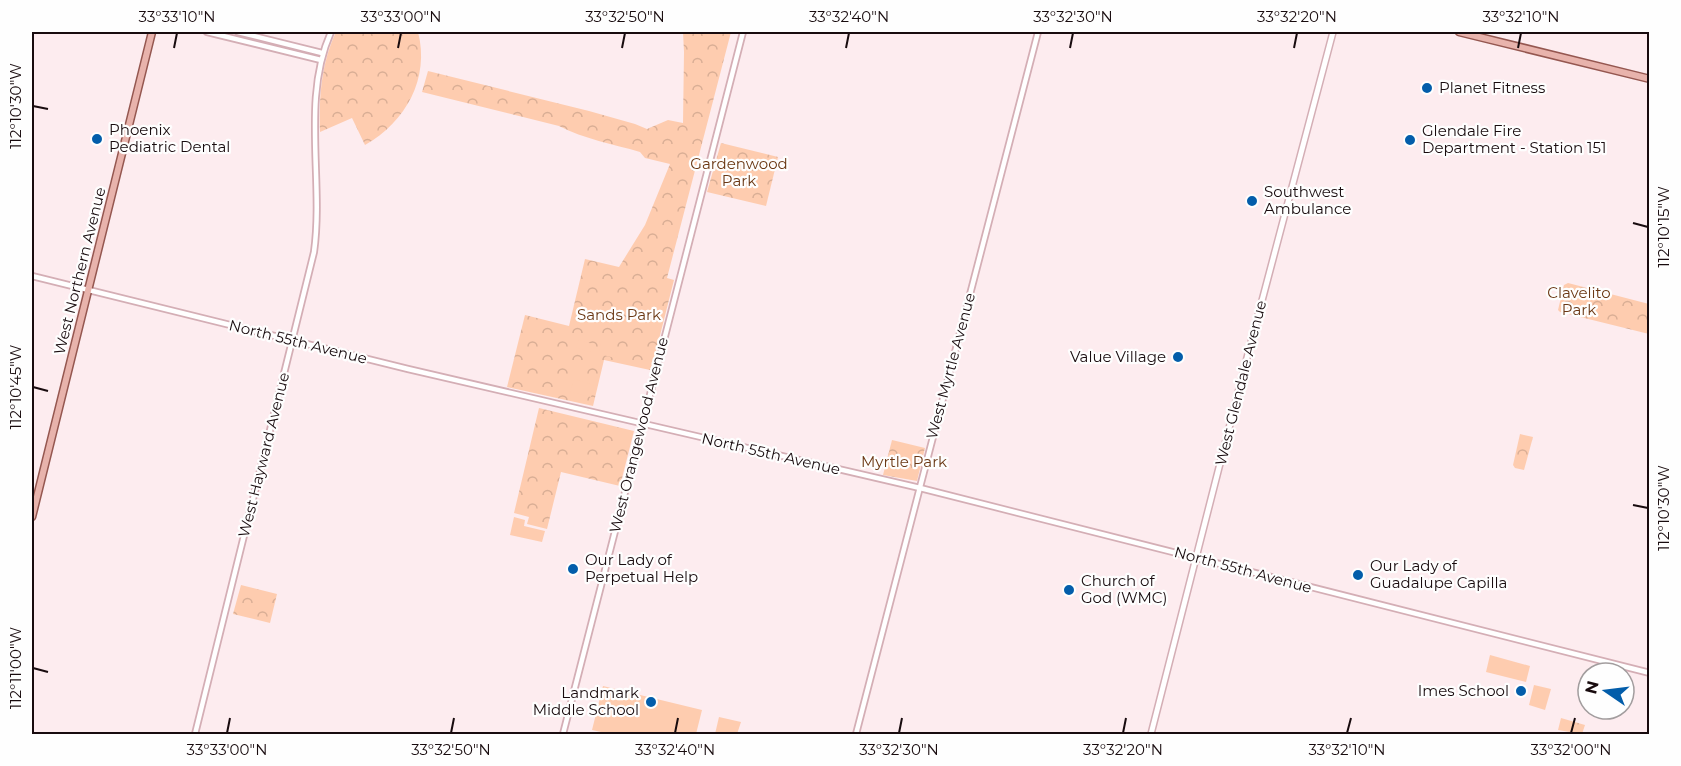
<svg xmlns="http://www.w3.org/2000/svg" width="1681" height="766" font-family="Montserrat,sans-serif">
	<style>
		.park { fill: url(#park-crowns) }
		.pitch { fill: #feccaf }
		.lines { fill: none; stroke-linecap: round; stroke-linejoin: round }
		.tertiary-casing { stroke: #d4aeb5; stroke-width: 8 }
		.secondary-casing { stroke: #d4aeb5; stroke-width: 8 }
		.primary-casing { stroke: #955750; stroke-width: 9 }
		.tertiary { stroke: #fff; stroke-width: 4.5 }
		.secondary { stroke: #fff; stroke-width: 5 }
		.primary { stroke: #e8b3ac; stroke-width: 6 }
		.ticks { fill: none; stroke: #180b0e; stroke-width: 2 }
		.poi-dot { fill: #035daa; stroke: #fefefe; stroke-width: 2 }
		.labels { text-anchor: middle; stroke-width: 4.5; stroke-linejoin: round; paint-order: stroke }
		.poi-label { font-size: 15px; fill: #180b0e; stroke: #fefefe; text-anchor: start }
		.park-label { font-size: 15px; fill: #6b3814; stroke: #fefefe }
		.street-label { font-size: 15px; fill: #180b0e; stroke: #fefefe }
		.neatline { fill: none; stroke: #180b0e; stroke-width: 2 }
		.ticks-label { font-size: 15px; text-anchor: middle; fill: #180b0e }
	</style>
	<defs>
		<pattern id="park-crowns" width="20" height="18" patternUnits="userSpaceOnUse" patternTransform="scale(1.5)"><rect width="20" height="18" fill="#feccaf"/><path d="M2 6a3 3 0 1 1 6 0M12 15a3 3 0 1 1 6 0" fill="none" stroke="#d9ae95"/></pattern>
	</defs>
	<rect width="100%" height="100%" fill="#fdecef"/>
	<g class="park">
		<path d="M 336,32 L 418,32 C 430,78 406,122 365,145 L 352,118 L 320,132 C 319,97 321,64 336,32 Z"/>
		<path d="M 683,32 L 731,32 L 667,278 L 674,280 L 655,355 L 650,370 L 604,360 L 593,406 L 507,387 L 525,315 L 569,326 L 585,259 L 619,267 L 645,225 L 670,164 L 645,158 L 640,152 C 613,144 584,139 559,126 L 422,92 L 428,71 L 589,111 L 635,124 L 647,129 L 668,120 L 683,123 L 684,52 Z"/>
		<polygon points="721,143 778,157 766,206 707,192"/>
		<polygon points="1568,283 1649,304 1649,334 1560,312 1558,310 1564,285"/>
		<polygon points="539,408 634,431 620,486 561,472 547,529 527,524 529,517 514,513"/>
		<polygon points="1520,434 1533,437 1524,470 1515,468 1513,465"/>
		<polygon points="892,440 925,448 917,481 883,475"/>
		<polygon points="241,585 277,594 270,623 233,614"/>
		<polygon points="1561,718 1585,725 1582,734 1558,730"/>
	</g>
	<g class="pitch">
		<polygon points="578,340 593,344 591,352 576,348"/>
		<polygon points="601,344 617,348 615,358 599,354"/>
		<polygon points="574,379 594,385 591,397 570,392"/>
		<polygon points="514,517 525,520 524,526 545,531 542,542 510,535"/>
		<polygon points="1490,655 1530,666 1526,682 1486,672"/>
		<polygon points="1534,685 1551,689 1545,710 1529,705"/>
		<polygon points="603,686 702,710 696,734 610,734 592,730"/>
		<polygon points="719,717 741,722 737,734 715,734"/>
	</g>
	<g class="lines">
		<g class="tertiary-casing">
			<g id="tertiary">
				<polyline points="207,32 321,60"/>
				<polyline points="238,32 322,53"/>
				<polyline points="32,276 408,369 920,488 1650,673"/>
				<path d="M 195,734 L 314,252 C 324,180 301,99 331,32"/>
				<polyline points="563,734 743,32"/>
				<polyline points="856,734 1038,32"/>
			</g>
		</g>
		<g class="secondary-casing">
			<polyline id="secondary" points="1151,734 1250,346 1333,32"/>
		</g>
		<g class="primary-casing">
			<g id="primary">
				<polyline points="1459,32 1650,79"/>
				<polyline points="32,517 152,32"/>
			</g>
		</g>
		<use href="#tertiary" class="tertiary"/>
		<use href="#secondary" class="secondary"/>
		<use href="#primary" class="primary"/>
	</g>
	<path class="ticks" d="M 174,48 L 177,33M 398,48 L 401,33M 622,48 L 625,33M 846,48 L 849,33M 1070,48 L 1073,33M 1294,48 L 1297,33M 1518,48 L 1521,33M 33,106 L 48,109M 1633,223 L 1648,227M 33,387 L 48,391M 1633,505 L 1648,508M 33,668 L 48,672M 227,733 L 230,718M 451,733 L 454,718M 675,733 L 678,718M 899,733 L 902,718M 1123,733 L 1126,718M 1347,733 L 1351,718M 1571,733 L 1575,718"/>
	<g class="poi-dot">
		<circle cx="1427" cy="88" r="6"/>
		<circle cx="97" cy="139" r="6"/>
		<circle cx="1410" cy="140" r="6"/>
		<circle cx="1252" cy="201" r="6"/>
		<circle cx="1178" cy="357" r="6"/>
		<circle cx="573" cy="569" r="6"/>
		<circle cx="1358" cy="575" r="6"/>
		<circle cx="1069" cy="590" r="6"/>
		<circle cx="1521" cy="691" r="6"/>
		<circle cx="651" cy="702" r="6"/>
	</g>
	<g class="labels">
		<g class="poi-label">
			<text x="1439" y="93">Planet Fitness</text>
			<text x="109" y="135">Phoenix<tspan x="109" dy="17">Pediatric Dental</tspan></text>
			<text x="1422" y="136">Glendale Fire<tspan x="1422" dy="17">Department - Station 151</tspan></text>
			<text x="1264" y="197">Southwest<tspan x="1264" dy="17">Ambulance</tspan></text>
			<text x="1166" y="362" text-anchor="end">Value Village</text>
			<text x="585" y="565">Our Lady of<tspan x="585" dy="17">Perpetual Help</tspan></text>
			<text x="1370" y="571">Our Lady of<tspan x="1370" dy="17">Guadalupe Capilla</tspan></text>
			<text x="1081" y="586">Church of<tspan x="1081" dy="17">God (WMC)</tspan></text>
			<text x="1509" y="696" text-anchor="end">Imes School</text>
			<text x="639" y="698" text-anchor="end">Landmark<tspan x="639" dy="17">Middle School</tspan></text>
		</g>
		<g class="park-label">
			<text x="739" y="169">Gardenwood<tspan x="739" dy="17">Park</tspan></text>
			<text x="1579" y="298">Clavelito<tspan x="1579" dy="17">Park</tspan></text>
			<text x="619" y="320">Sands Park</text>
			<text x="904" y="467">Myrtle Park</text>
		</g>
		<g class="street-label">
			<text transform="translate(80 271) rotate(-76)" y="5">West Northern Avenue</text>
			<text transform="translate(298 342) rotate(14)" y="5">North 55th Avenue</text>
			<text transform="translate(951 366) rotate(-75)" y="5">West Myrtle Avenue</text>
			<text transform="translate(1241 383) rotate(-76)" y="5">West Glendale Avenue</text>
			<text transform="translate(639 435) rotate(-76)" y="5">West Orangewood Avenue</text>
			<text transform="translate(771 454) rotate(13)" y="5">North 55th Avenue</text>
			<text transform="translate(264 455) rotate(-76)" y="5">West Hayward Avenue</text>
			<text transform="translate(1243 570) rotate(15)" y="5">North 55th Avenue</text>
		</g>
	</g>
	<rect width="1681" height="766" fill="none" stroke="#fefefe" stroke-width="66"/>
	<g transform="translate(1606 691) rotate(284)"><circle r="28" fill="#fefefe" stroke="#a29d9e" stroke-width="1.5"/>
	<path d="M0-4.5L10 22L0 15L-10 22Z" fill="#035daa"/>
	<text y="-9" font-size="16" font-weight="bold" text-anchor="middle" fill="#180b0e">N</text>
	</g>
	<rect x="33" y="33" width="1615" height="700" class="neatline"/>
	<g class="ticks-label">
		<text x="177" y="22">33°33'10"N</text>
		<text x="401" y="22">33°33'00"N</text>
		<text x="625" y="22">33°32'50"N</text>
		<text x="849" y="22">33°32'40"N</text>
		<text x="1073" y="22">33°32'30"N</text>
		<text x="1297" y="22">33°32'20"N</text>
		<text x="1521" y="22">33°32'10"N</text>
		<text transform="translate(16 106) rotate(-90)" y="5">112°10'30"W</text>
		<text transform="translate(1664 227) rotate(-90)" y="5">112°10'15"W</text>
		<text transform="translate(16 387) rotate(-90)" y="5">112°10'45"W</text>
		<text transform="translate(1664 508) rotate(-90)" y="5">112°10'30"W</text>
		<text transform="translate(16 668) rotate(-90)" y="5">112°11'00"W</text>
		<text x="227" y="755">33°33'00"N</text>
		<text x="451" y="755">33°32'50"N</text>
		<text x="675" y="755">33°32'40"N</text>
		<text x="899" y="755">33°32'30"N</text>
		<text x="1123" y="755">33°32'20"N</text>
		<text x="1347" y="755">33°32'10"N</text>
		<text x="1571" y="755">33°32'00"N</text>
	</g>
</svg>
